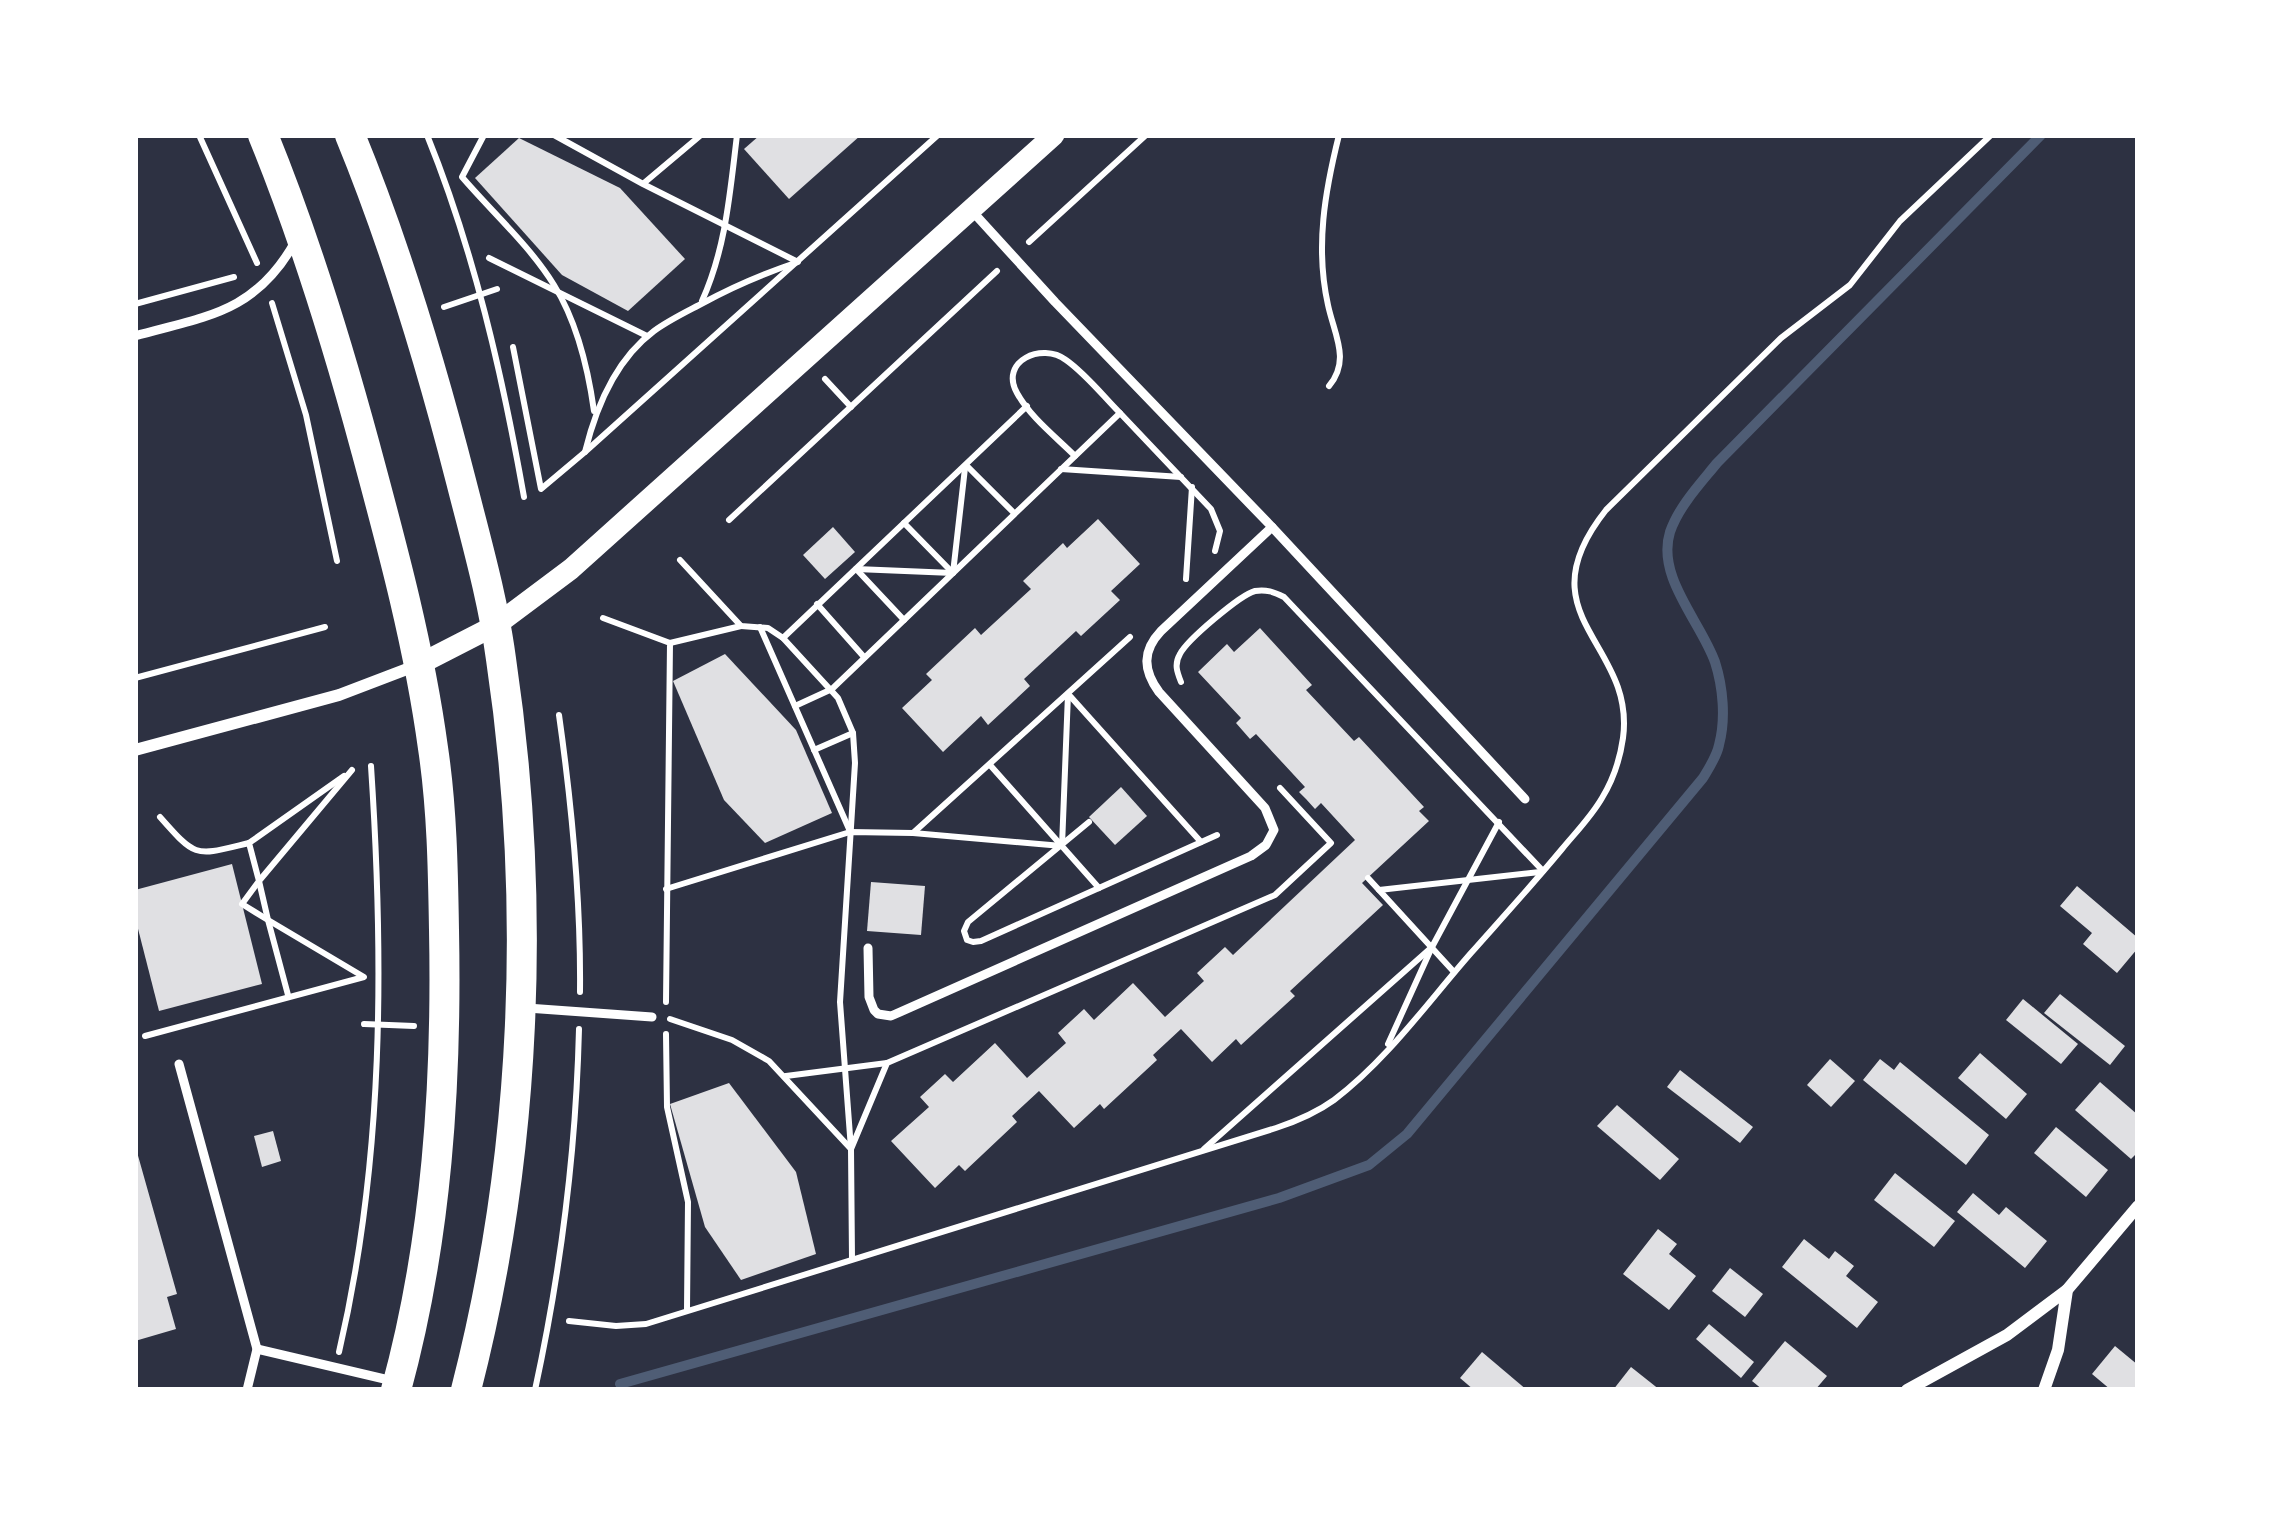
<svg xmlns="http://www.w3.org/2000/svg" width="2273" height="1525" font-family="'Sofia Sans Condensed',sans-serif">
	<style>
		.lines { fill: none; stroke-linecap: round; stroke-linejoin: round }
		.stream { stroke: #4f5d75; stroke-width: 10 }
		.building { fill: #e0e0e3 }
		.path { stroke: #fff; stroke-width: 6 }
		.service { stroke: #fff; stroke-width: 9 }
		.minor { stroke: #fff; stroke-width: 12 }
		.tertiary { stroke: #fff; stroke-width: 21 }
		.primary { stroke: #fff; stroke-width: 30 }
	</style>
	<rect width="100%" height="100%" fill="#2d3142"/>
	<g class="lines">
		<path class="stream" d="M 620,1384 L 1279,1198 L 1369,1165 L 1407,1134 L 1703,778 C 1709,768 1717,756 1719,745 C 1726,719 1723,687 1715,662 C 1701,622 1656,577 1670,532 C 1679,506 1700,484 1717,463 L 2041,135"/>
	</g>
	<g class="building">
		<polygon points="760,135 861,135 789,199 744,149"/>
		<polygon points="519,138 620,188 685,259 628,311 562,275 475,178"/>
		<polygon points="1098,519 1140,564 1111,591 1120,600 1081,636 1076,631 1024,679 1030,686 988,725 981,716 943,752 902,708 932,680 926,674 975,628 981,635 1031,589 1023,581 1063,543 1067,548"/>
		<polygon points="833,527 855,552 825,579 803,555"/>
		<polygon points="1260,628 1312,685 1306,690 1354,741 1359,737 1424,807 1419,811 1429,821 1362,883 1383,905 1290,991 1295,996 1241,1045 1236,1039 1212,1062 1181,1029 1153,1055 1157,1060 1104,1109 1100,1104 1074,1128 1039,1091 1012,1116 1017,1122 965,1171 959,1165 935,1188 891,1141 929,1107 920,1097 945,1074 953,1082 995,1043 1027,1078 1066,1043 1058,1033 1084,1009 1094,1020 1133,983 1165,1017 1204,981 1197,973 1225,947 1233,955 1355,840 1321,803 1315,809 1306,799 1299,792 1305,787 1256,734 1250,739 1236,723 1241,718 1198,672 1227,644 1234,652"/>
		<polygon points="725,654 796,730 832,813 765,843 724,800 673,681"/>
		<polygon points="1121,787 1147,816 1115,845 1089,817"/>
		<polygon points="232,864 262,984 159,1011 135,917 135,890"/>
		<polygon points="871,882 925,886 921,935 867,931"/>
		<polygon points="2077,886 2138,938 2138,948 2117,973 2083,944 2092,933 2060,906"/>
		<polygon points="2060,994 2125,1046 2110,1065 2044,1013"/>
		<polygon points="2023,999 2078,1044 2061,1064 2006,1020"/>
		<polygon points="1980,1053 2027,1094 2006,1119 1958,1078"/>
		<polygon points="1830,1059 1855,1081 1831,1107 1807,1085"/>
		<polygon points="1880,1059 1894,1070 1900,1062 1989,1135 1966,1165 1863,1080"/>
		<polygon points="1680,1070 1753,1127 1740,1143 1667,1087"/>
		<polygon points="2100,1082 2138,1115 2138,1152 2131,1159 2075,1110"/>
		<polygon points="729,1083 796,1172 816,1254 741,1280 705,1227 670,1104"/>
		<polygon points="1617,1105 1679,1159 1660,1180 1597,1126"/>
		<polygon points="2056,1127 2108,1170 2086,1197 2034,1153"/>
		<polygon points="273,1131 281,1161 262,1167 254,1136"/>
		<polygon points="135,1145 177,1294 167,1297 176,1329 135,1341"/>
		<polygon points="1895,1173 1955,1221 1934,1247 1874,1200"/>
		<polygon points="1973,1193 1999,1215 2006,1207 2047,1241 2025,1268 1957,1212"/>
		<polygon points="1658,1229 1677,1244 1669,1254 1696,1276 1669,1310 1623,1274"/>
		<polygon points="1804,1239 1829,1259 1835,1251 1854,1266 1846,1276 1878,1302 1857,1328 1782,1267"/>
		<polygon points="1730,1268 1763,1294 1745,1317 1712,1291"/>
		<polygon points="1709,1324 1754,1362 1741,1378 1696,1339"/>
		<polygon points="1785,1341 1827,1376 1815,1390 1763,1390 1752,1381"/>
		<polygon points="2115,1346 2138,1365 2138,1390 2111,1390 2092,1374"/>
		<polygon points="1482,1352 1527,1390 1474,1390 1460,1378"/>
		<polygon points="1631,1367 1660,1390 1613,1390"/>
	</g>
	<g class="lines">
		<g class="path">
			<polyline points="199,135 257,263"/>
			<path d="M 427,135 C 474,251 502,373 524,497"/>
			<path d="M 484,135 L 462,177 C 492,212 530,246 554,285 C 577,322 588,368 594,411"/>
			<path d="M 554,135 L 643,184 L 798,262 C 765,273 734,286 703,303 C 686,312 669,320 654,331 C 615,360 596,407 585,452"/>
			<polyline points="644,183 701,135"/>
			<polyline points="1029,242 1146,135"/>
			<polyline points="489,258 647,336"/>
			<path d="M 702,301 C 726,248 730,192 737,135"/>
			<polyline points="272,303 306,415 337,561"/>
			<polyline points="135,304 234,277"/>
			<polyline points="444,307 497,289"/>
			<polyline points="513,347 541,489 585,452 938,135"/>
			<polyline points="825,379 851,407"/>
			<path d="M 1329,386 C 1351,360 1334,334 1328,305 C 1315,247 1325,191 1339,135"/>
			<path d="M 1075,456 C 1056,437 1030,417 1017,393 C 999,361 1042,342 1066,360 C 1086,374 1103,396 1120,413"/>
			<polyline points="966,465 1014,513"/>
			<polyline points="1061,469 1181,477"/>
			<polyline points="729,520 997,271"/>
			<polyline points="904,523 951,571"/>
			<polyline points="680,560 741,626 768,628 783,638 838,698 853,733 855,763 840,1002 851,1149 887,1063 1275,895 1331,843 1280,788"/>
			<polyline points="856,569 953,573"/>
			<polyline points="858,571 904,620"/>
			<polyline points="953,573 965,468"/>
			<polyline points="1186,579 1192,487"/>
			<polyline points="817,604 864,657"/>
			<polyline points="603,618 670,643 666,1002"/>
			<polyline points="760,627 849,829"/>
			<polyline points="783,638 1027,406"/>
			<polyline points="670,643 741,626"/>
			<polyline points="135,678 325,627"/>
			<path d="M 1181,682 C 1177,672 1174,664 1180,654 C 1187,640 1240,595 1255,591 C 1266,589 1274,592 1284,597 L 1543,871"/>
			<polyline points="1070,696 1201,842"/>
			<polyline points="795,706 832,689 1120,413 1211,509 1220,531 1215,551"/>
			<path d="M 559,715 C 572,807 581,899 580,992"/>
			<polyline points="814,750 853,733"/>
			<polyline points="990,765 1099,888"/>
			<path d="M 160,817 C 197,859 195,856 249,843"/>
			<polyline points="1089,822 968,922 964,931 967,940 973,942 981,941 1217,835"/>
			<polyline points="913,833 1062,846 1068,694"/>
			<polyline points="1368,878 1379,890"/>
			<polyline points="666,889 850,832 913,833 1130,637"/>
			<polyline points="1454,972 1379,890 1540,872"/>
			<polyline points="288,995 268,920 242,904 259,881 249,843 344,776"/>
			<polyline points="670,1019 732,1040 769,1061 851,1149 852,1259"/>
			<polyline points="364,1024 414,1026"/>
			<polyline points="666,1034 667,1107 688,1202 687,1310"/>
			<polyline points="145,1036 364,977 268,920 259,881 352,770"/>
			<polyline points="1388,1044 1432,947 1499,822"/>
			<polyline points="786,1076 887,1063"/>
			<polyline points="1204,1149 1432,947"/>
			<path d="M 569,1321 L 616,1326 L 646,1324 L 1276,1128 C 1297,1121 1316,1113 1334,1100 C 1387,1060 1428,1002 1471,953 C 1502,918 1533,884 1562,849 C 1576,832 1591,817 1602,798 C 1613,780 1620,759 1623,738 C 1636,642 1521,617 1606,510 L 1781,338 L 1850,285 L 1900,221 L 1991,135"/>
			<path d="M 339,1352 C 384,1160 384,961 371,766"/>
			<path d="M 535,1390 C 561,1270 576,1152 579,1029"/>
		</g>
		<g class="service">
			<path d="M 135,336 C 207,316 255,313 295,242"/>
			<polyline points="1272,527 1525,799"/>
			<path d="M 868,948 L 869,997 L 874,1010 L 878,1014 L 891,1016 L 1251,856 L 1266,845 L 1274,830 L 1265,808 L 1159,692 C 1143,670 1142,651 1161,631 L 1272,527 L 1055,302 L 972,211"/>
			<polyline points="527,1008 652,1017"/>
			<polyline points="179,1064 257,1349 247,1390"/>
			<polyline points="257,1349 393,1381"/>
		</g>
		<g class="minor">
			<polyline points="135,750 339,695 415,666"/>
			<polyline points="1907,1390 2007,1335 2067,1290"/>
			<polyline points="2044,1390 2058,1350 2067,1290 2138,1206"/>
		</g>
		<polyline class="tertiary" points="420,664 496,625 571,569 1054,135"/>
		<g class="primary">
			<path d="M 263,135 C 305,238 336,339 365,446 C 392,546 419,645 433,748 C 442,808 443,869 444,930 C 447,1084 437,1240 396,1390"/>
			<path d="M 350,135 C 396,247 431,364 461,481 C 476,540 493,599 501,659 C 537,901 527,1153 466,1390"/>
		</g>
	</g>
	<rect width="2273" height="1525" fill="none" stroke="#ffffff" stroke-width="276"/>
</svg>
